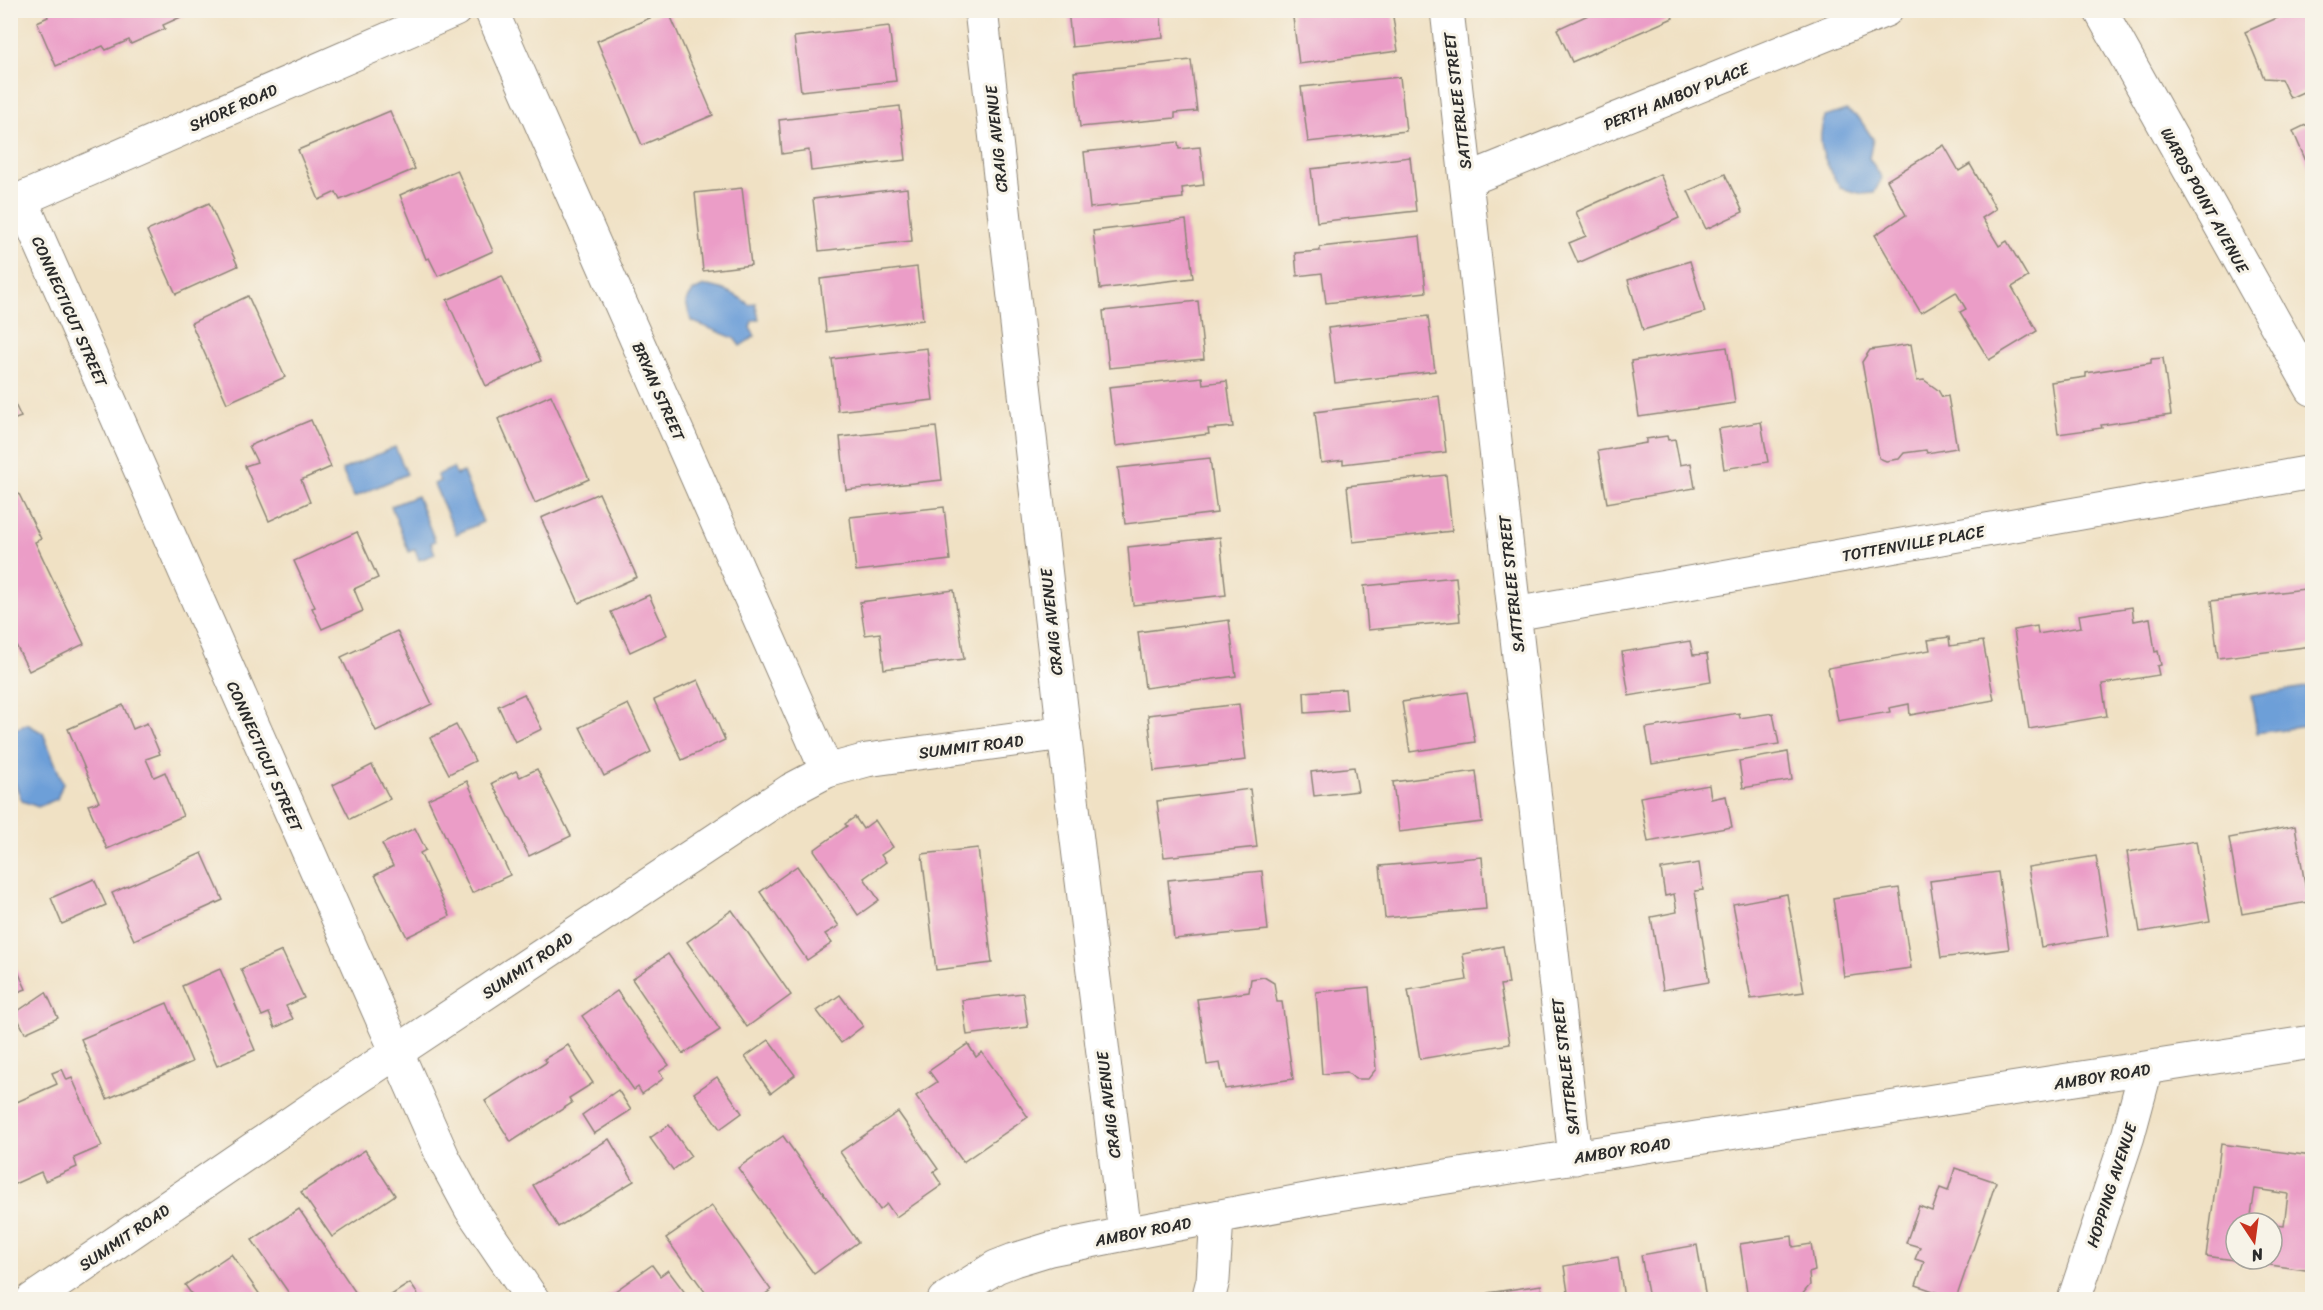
<svg xmlns="http://www.w3.org/2000/svg" width="2323" height="1310" font-family="Sriracha,sans-serif">
	<style>
		.water { fill: #6d9fd8; stroke: #4c6582; stroke-width: 1.5 }
		.building { fill: #eb9dc7; fill-rule: evenodd }
		.lines { fill: none; stroke-linecap: round; stroke-linejoin: round }
		.minor-casing { stroke: #8e8678; stroke-width: 35 }
		.minor { stroke: #fff; stroke-width: 33 }
		.labels { text-anchor: middle; stroke-width: 6; stroke-linejoin: round; paint-order: stroke }
		.street-label { font-size: 16px; fill: #2b2b2b; stroke: #f7f3e8 }
	</style>
	<rect width="100%" height="100%" fill="#f7f3e8"/>
	<filter id="ink" filterUnits="userSpaceOnUse"><feTurbulence type="fractalNoise" baseFrequency=".0167" numOctaves="2"/><feDisplacementMap in="SourceGraphic" scale="12" xChannelSelector="R" yChannelSelector="G"/><feConvolveMatrix kernelMatrix="1 2 1 2 8 2 1 2 1" color-interpolation-filters="sRGB"/></filter>
	<filter id="wash" filterUnits="userSpaceOnUse"><feTurbulence type="fractalNoise" baseFrequency=".008" numOctaves="4" result="noise"/><feDisplacementMap in="SourceGraphic" scale="24" xChannelSelector="R" yChannelSelector="G"/><feGaussianBlur stdDeviation="1.35" result="paint"/><feColorMatrix in="noise" values="0 0 0 0 0 0 0 0 0 0 0 0 0 0 0 0 0 1.4 0 .05"/><feComposite in="paint" operator="in"/></filter>
	<g filter="url(#wash)">
		<rect width="100%" height="100%" fill="#f0e1c4"/>
		<g class="water">
			<path d="M 1846,110 L 1859,118 L 1873,139 L 1869,158 L 1882,178 L 1874,193 L 1863,194 L 1840,188 C 1826,164 1814,144 1825,117 Z"/>
			<path d="M 704,286 C 718,286 739,295 749,305 L 755,303 L 759,319 L 752,321 L 750,328 L 755,336 L 740,346 L 734,338 L 691,321 L 686,302 L 693,291 Z"/>
			<polygon points="395,447 407,474 354,497 342,470"/>
			<polygon points="453,468 456,475 463,472 483,522 456,534 434,484 440,481 437,475"/>
			<polygon points="417,496 435,541 431,543 435,554 419,560 415,549 409,552 391,506"/>
			<polygon points="2312,686 2312,725 2257,733 2251,696"/>
			<polygon points="27,724 43,733 63,783 57,799 38,807 22,801 11,773 11,731"/>
		</g>
		<g id="blocks">
			<g class="building">
				<polygon points="10,10 21,10 13,14 17,25 10,28"/>
				<polygon points="46,10 183,10 185,15 163,25 165,29 131,44 129,40 106,50 103,46 56,66 37,22 48,17"/>
				<polygon points="668,10 713,115 642,145 597,41"/>
				<polygon points="1068,10 1160,10 1163,37 1072,47"/>
				<polygon points="1292,10 1392,10 1398,51 1299,64"/>
				<polygon points="1599,10 1670,10 1673,18 1572,62 1557,29"/>
				<polygon points="2283,10 2312,10 2312,88 2290,98 2281,79 2264,78 2245,32 2284,15"/>
				<polygon points="889,26 896,81 801,91 794,37"/>
				<polygon points="1191,60 1197,111 1175,113 1175,118 1080,127 1074,72"/>
				<polygon points="1400,77 1406,131 1308,142 1301,87"/>
				<polygon points="900,106 906,160 811,171 809,150 782,154 779,120"/>
				<polygon points="390,111 415,169 340,200 336,192 319,200 298,150"/>
				<polygon points="2312,122 2312,175 2293,131"/>
				<polygon points="1178,142 1179,149 1200,147 1204,185 1182,188 1183,198 1090,208 1084,152"/>
				<polygon points="1944,145 1959,171 1970,164 1996,209 1982,218 1999,246 2007,241 2028,277 2012,287 2037,331 1989,360 1960,312 1966,309 1956,292 1921,313 1875,235 1906,215 1887,180"/>
				<polygon points="1410,157 1416,211 1317,222 1311,169"/>
				<polygon points="457,170 493,251 438,276 429,258 426,259 400,195"/>
				<polygon points="1660,174 1679,218 1578,263 1569,243 1586,236 1576,212"/>
				<polygon points="1725,174 1743,212 1706,229 1688,191"/>
				<polygon points="742,188 751,265 703,271 695,193"/>
				<polygon points="907,188 912,241 819,251 813,199"/>
				<polygon points="209,203 238,266 176,294 147,231"/>
				<polygon points="1186,220 1193,278 1100,289 1093,231"/>
				<polygon points="1420,236 1426,292 1326,303 1322,273 1297,276 1295,253 1320,251 1320,247"/>
				<polygon points="1690,261 1705,312 1643,330 1628,280"/>
				<polygon points="917,267 923,320 826,332 820,279"/>
				<polygon points="502,276 541,361 486,386 447,300"/>
				<polygon points="248,296 285,377 227,403 191,323"/>
				<polygon points="1198,301 1204,359 1109,368 1103,311"/>
				<polygon points="1428,316 1435,371 1335,383 1328,328"/>
				<polygon points="1911,344 1917,381 1924,380 1938,390 1942,397 1948,396 1957,448 1927,453 1926,450 1904,453 1899,459 1886,461 1879,458 1862,362 1870,350"/>
				<polygon points="1727,347 1735,403 1639,417 1631,361"/>
				<polygon points="927,348 933,400 838,411 832,359"/>
				<polygon points="2163,358 2171,415 2101,425 2102,428 2058,434 2051,382 2086,377 2086,373 2151,363 2151,359"/>
				<polygon points="1202,377 1203,384 1227,381 1233,427 1208,429 1209,434 1116,446 1109,387"/>
				<polygon points="10,394 21,417 10,421"/>
				<polygon points="551,395 589,479 535,503 498,419"/>
				<polygon points="1439,396 1446,452 1343,464 1343,460 1321,463 1315,412"/>
				<polygon points="311,420 331,467 301,480 310,502 269,521 245,466 257,462 249,446"/>
				<polygon points="1761,422 1768,462 1724,469 1718,429"/>
				<polygon points="936,427 942,480 846,490 840,437"/>
				<polygon points="1667,436 1668,440 1675,439 1680,465 1691,463 1695,488 1607,503 1598,451 1646,443 1646,439"/>
				<polygon points="1210,458 1217,513 1125,524 1118,468"/>
				<polygon points="1446,475 1452,531 1353,542 1347,486"/>
				<polygon points="599,493 637,577 579,603 541,518"/>
				<polygon points="19,494 41,539 35,542 84,644 29,671 10,633 10,498"/>
				<polygon points="944,507 950,560 856,571 850,517"/>
				<polygon points="357,532 378,578 354,589 363,611 322,629 312,608 315,607 294,561"/>
				<polygon points="1220,537 1226,595 1133,605 1128,547"/>
				<polygon points="1456,577 1460,621 1368,630 1364,586"/>
				<polygon points="2312,588 2312,646 2218,658 2211,601"/>
				<polygon points="954,590 964,659 884,669 880,633 865,635 860,602"/>
				<polygon points="649,595 667,635 630,652 611,612"/>
				<polygon points="2132,607 2134,621 2150,618 2155,652 2158,651 2161,665 2157,666 2159,675 2102,684 2107,716 2029,729 2014,630 2037,626 2038,634 2081,627 2079,615"/>
				<polygon points="1229,620 1236,676 1145,688 1138,632"/>
				<polygon points="397,631 432,704 376,731 341,657"/>
				<polygon points="1949,637 1950,646 1983,641 1994,700 1910,715 1909,704 1889,708 1890,712 1838,721 1828,668 1930,650 1928,640"/>
				<polygon points="1690,641 1693,655 1707,654 1711,682 1629,696 1622,652"/>
				<polygon points="698,680 725,740 682,760 654,700"/>
				<polygon points="1345,689 1347,710 1305,713 1304,692"/>
				<polygon points="1467,692 1475,742 1410,752 1402,702"/>
				<polygon points="524,694 542,729 515,742 498,706"/>
				<polygon points="628,704 651,752 604,776 580,727"/>
				<polygon points="1239,704 1246,760 1154,771 1148,715"/>
				<polygon points="123,705 133,729 147,723 160,754 146,759 154,777 165,772 183,816 107,849 88,805 99,802 68,729"/>
				<polygon points="1739,713 1740,718 1773,713 1779,744 1652,764 1646,728"/>
				<polygon points="456,725 475,761 449,774 430,738"/>
				<polygon points="1788,752 1792,780 1743,788 1739,761"/>
				<polygon points="372,765 390,799 350,819 333,785"/>
				<polygon points="1354,767 1358,791 1314,796 1311,772"/>
				<polygon points="537,769 571,836 529,856 492,783 516,771 520,777"/>
				<polygon points="1476,771 1482,822 1399,832 1393,782"/>
				<polygon points="467,781 510,875 472,893 428,799"/>
				<polygon points="1709,785 1711,799 1726,796 1732,827 1648,842 1640,797"/>
				<polygon points="1250,789 1257,847 1164,857 1157,801"/>
				<polygon points="855,817 863,829 875,820 893,847 881,855 886,862 864,878 879,900 858,915 814,850 847,826 845,824"/>
				<polygon points="2295,826 2308,902 2242,914 2229,838"/>
				<polygon points="415,828 426,850 420,853 450,916 407,937 375,875 393,866 382,844"/>
				<polygon points="2196,841 2210,921 2140,932 2127,852"/>
				<polygon points="978,848 992,963 936,970 922,854"/>
				<polygon points="202,853 223,900 134,940 112,893"/>
				<polygon points="2096,856 2109,936 2041,947 2028,867"/>
				<polygon points="1482,857 1486,909 1385,918 1380,866"/>
				<polygon points="1699,863 1703,890 1695,891 1709,982 1663,990 1651,917 1677,912 1674,894 1665,896 1661,869"/>
				<polygon points="797,866 839,926 825,934 832,943 807,960 760,892"/>
				<polygon points="1262,871 1268,930 1174,939 1168,880"/>
				<polygon points="1998,872 2009,949 1941,958 1930,881"/>
				<polygon points="94,879 106,905 62,924 51,898"/>
				<polygon points="1899,888 1911,968 1844,977 1833,898"/>
				<polygon points="1787,894 1804,992 1751,999 1733,904"/>
				<polygon points="732,910 791,995 747,1027 687,942"/>
				<polygon points="1503,946 1509,984 1500,985 1510,1044 1420,1059 1408,990 1467,980 1463,954"/>
				<polygon points="282,951 304,998 286,1006 293,1019 275,1028 269,1013 262,1016 241,969"/>
				<polygon points="10,954 26,989 10,995"/>
				<polygon points="668,954 720,1030 683,1054 632,979"/>
				<polygon points="220,969 255,1050 217,1066 182,986"/>
				<polygon points="1264,977 1274,983 1277,1002 1282,1002 1293,1079 1225,1089 1220,1063 1207,1065 1197,999 1249,992 1251,979"/>
				<polygon points="1369,987 1376,1069 1368,1079 1355,1079 1347,1072 1322,1074 1316,992"/>
				<polygon points="617,991 669,1065 659,1072 664,1078 642,1094 638,1087 634,1090 582,1016"/>
				<polygon points="46,992 58,1018 25,1033 15,1013"/>
				<polygon points="1023,993 1028,1027 967,1035 962,1000"/>
				<polygon points="840,995 863,1026 841,1043 817,1011"/>
				<polygon points="167,1003 192,1062 107,1099 81,1039"/>
				<polygon points="769,1040 795,1075 771,1093 745,1057"/>
				<polygon points="968,1044 976,1057 982,1052 1028,1117 963,1162 916,1096 937,1082 929,1071"/>
				<polygon points="568,1045 593,1083 569,1098 572,1103 511,1142 485,1101 547,1062 544,1059"/>
				<polygon points="62,1069 67,1080 72,1078 102,1146 74,1158 77,1167 45,1181 41,1172 10,1186 10,1105 57,1084 52,1073"/>
				<polygon points="717,1077 742,1113 720,1129 694,1093"/>
				<polygon points="618,1090 631,1110 594,1134 582,1115"/>
				<polygon points="898,1112 938,1169 933,1172 942,1185 896,1217 887,1204 880,1210 840,1152"/>
				<polygon points="669,1125 691,1156 673,1170 650,1138"/>
				<polygon points="783,1136 858,1242 814,1274 738,1168"/>
				<polygon points="609,1139 634,1181 558,1227 533,1185"/>
				<path d="M 2221,1144 L 2312,1156 L 2312,1271 L 2206,1256 ZM 2255,1189 L 2288,1194 L 2284,1226 L 2272,1225 L 2272,1259 L 2236,1259 L 2236,1223 L 2250,1223 Z"/>
				<polygon points="365,1150 395,1195 332,1237 301,1192"/>
				<polygon points="1955,1168 1996,1182 1956,1299 1916,1285 1924,1262 1915,1259 1920,1247 1906,1243 1919,1206 1932,1211 1940,1188 1948,1191"/>
				<polygon points="712,1206 771,1290 758,1299 710,1299 666,1238"/>
				<polygon points="299,1209 360,1299 293,1299 252,1240"/>
				<polygon points="1792,1236 1793,1247 1811,1244 1815,1271 1809,1273 1810,1285 1801,1296 1801,1299 1748,1299 1740,1244"/>
				<polygon points="1697,1245 1706,1299 1649,1299 1641,1255"/>
				<polygon points="231,1254 263,1299 195,1299 185,1285"/>
				<polygon points="1618,1257 1624,1299 1569,1299 1564,1266"/>
				<polygon points="652,1265 660,1276 668,1270 686,1294 678,1299 604,1299"/>
				<polygon points="410,1283 421,1299 385,1299"/>
				<polygon points="1541,1285 1543,1299 1488,1299 1488,1293"/>
			</g>
		</g>
	</g>
	<g filter="url(#ink)">
		<use href="#blocks" fill-opacity="0" stroke="#8e8678" stroke-width="1.5"/>
		<g class="lines">
			<g class="minor-casing">
				<g id="minor">
					<polyline points="491,10 827,771"/>
					<polyline points="981,10 1064,733 1125,1234"/>
					<polyline points="1447,10 1575,1158"/>
					<polyline points="2100,10 2312,389"/>
					<polyline points="1467,180 1886,10"/>
					<polyline points="21,199 443,1157 471,1209 533,1300"/>
					<polyline points="10,204 455,10"/>
					<polyline points="1514,614 2312,472"/>
					<polyline points="32,1300 344,1087 791,790 827,771 867,760 1064,733"/>
					<polyline points="944,1300 996,1267 1014,1260 1050,1249 1125,1234 1338,1194 2312,1042"/>
					<polyline points="1208,1300 1213,1280 1217,1217"/>
					<polyline points="2074,1300 2128,1136 2146,1069"/>
				</g>
			</g>
			<use href="#minor" class="minor"/>
		</g>
	</g>
	<g class="labels">
		<g class="street-label">
			<text transform="translate(1676 96) rotate(-22)" y="6">PERTH AMBOY PLACE</text>
			<text transform="translate(1457 101) rotate(-97)" y="6">SATTERLEE STREET</text>
			<text transform="translate(233 107) rotate(-24)" y="6">SHORE ROAD</text>
			<text transform="translate(996 139) rotate(-96)" y="6">CRAIG AVENUE</text>
			<text transform="translate(2205 200) rotate(61)" y="6">WARDS POINT AVENUE</text>
			<text transform="translate(70 311) rotate(66)" y="6">CONNECTICUT STREET</text>
			<text transform="translate(659 391) rotate(66)" y="6">BRYAN STREET</text>
			<text transform="translate(1913 543) rotate(-10)" y="6">TOTTENVILLE PLACE</text>
			<text transform="translate(1511 584) rotate(-96)" y="6">SATTERLEE STREET</text>
			<text transform="translate(1051 622) rotate(-96)" y="6">CRAIG AVENUE</text>
			<text transform="translate(971 746) rotate(-7)" y="6">SUMMIT ROAD</text>
			<text transform="translate(265 756) rotate(66)" y="6">CONNECTICUT STREET</text>
			<text transform="translate(527 965) rotate(-34)" y="6">SUMMIT ROAD</text>
			<text transform="translate(1565 1067) rotate(-97)" y="6">SATTERLEE STREET</text>
			<text transform="translate(2102 1076) rotate(-9)" y="6">AMBOY ROAD</text>
			<text transform="translate(1108 1105) rotate(-97)" y="6">CRAIG AVENUE</text>
			<text transform="translate(1622 1150) rotate(-9)" y="6">AMBOY ROAD</text>
			<text transform="translate(2111 1185) rotate(-72)" y="6">HOPPING AVENUE</text>
			<text transform="translate(1143 1231) rotate(-11)" y="6">AMBOY ROAD</text>
			<text transform="translate(124 1237) rotate(-34)" y="6">SUMMIT ROAD</text>
		</g>
	</g>
	<rect width="2323" height="1310" fill="none" stroke="#f7f3e8" stroke-width="36"/>
	<g transform="translate(2254 1241) rotate(167)"><circle r="28" fill="#f7f3e8" stroke="#a5a39c" stroke-width="1.5"/>
	<path d="M0-4.5L10 22L0 15L-10 22Z" fill="#c8321e"/>
	<text y="-9" font-size="16" font-weight="bold" text-anchor="middle" fill="#2b2b2b">N</text>
	</g>
</svg>
